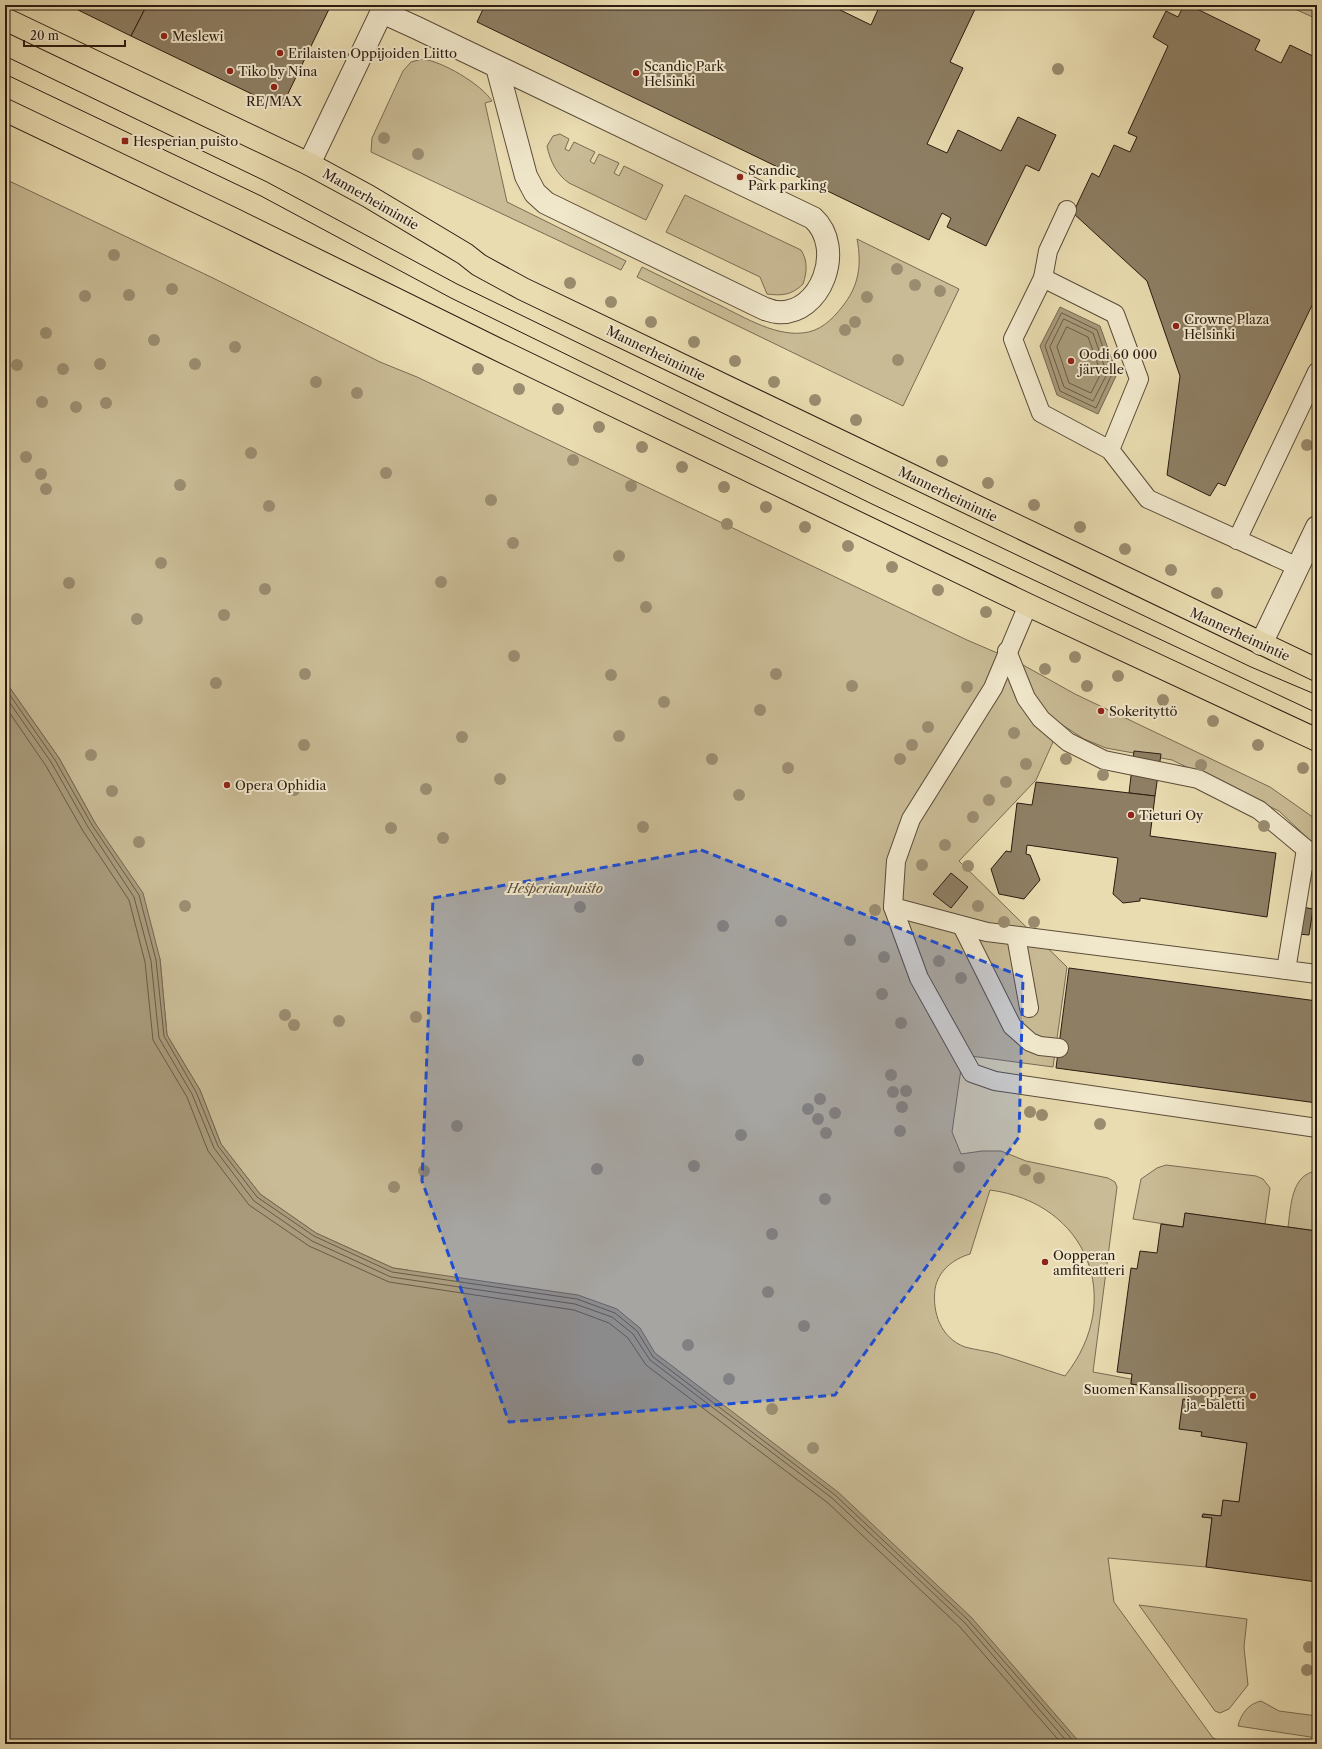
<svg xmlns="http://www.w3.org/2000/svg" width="1322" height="1749" font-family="'Libre Caslon Text',serif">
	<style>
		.green { fill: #c9bb95; stroke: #7a6b53; fill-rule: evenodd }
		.water { fill: #a89a7a; stroke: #766750 }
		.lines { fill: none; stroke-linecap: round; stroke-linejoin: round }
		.shore { stroke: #6a5a46; stroke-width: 1 }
		.building { fill: #8e7f64; stroke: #2b1b11 }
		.service-casing { stroke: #5a4b39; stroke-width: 20 }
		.minor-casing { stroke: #5a4b39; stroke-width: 24 }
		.primary-casing { stroke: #2b1b11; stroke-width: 24 }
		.service { stroke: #f1e8cc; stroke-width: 18 }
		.minor { stroke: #f1e8cc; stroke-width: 22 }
		.primary { stroke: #e9dcb0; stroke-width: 22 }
		.tram { stroke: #2b1b11; stroke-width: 1 }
		.tree { fill: #9a8c6f }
		.marked { fill: #1d4ed8; fill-opacity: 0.2; stroke: #1d4ed8; stroke-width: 3; stroke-dasharray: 8 5; stroke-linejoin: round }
		.poi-dot { fill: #8f2418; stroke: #f1e8cc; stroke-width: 1.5 }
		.labels { text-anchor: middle; stroke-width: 4; stroke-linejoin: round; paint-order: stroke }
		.poi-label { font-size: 13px; fill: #2b1b11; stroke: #f1e8cc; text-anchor: start }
		.street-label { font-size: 13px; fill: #2b1b11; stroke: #f1e8cc }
		.park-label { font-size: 13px; font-style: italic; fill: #5a4b39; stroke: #f1e8cc }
	</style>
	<rect width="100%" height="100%" fill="#e9dcb0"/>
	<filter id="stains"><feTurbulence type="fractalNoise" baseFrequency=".005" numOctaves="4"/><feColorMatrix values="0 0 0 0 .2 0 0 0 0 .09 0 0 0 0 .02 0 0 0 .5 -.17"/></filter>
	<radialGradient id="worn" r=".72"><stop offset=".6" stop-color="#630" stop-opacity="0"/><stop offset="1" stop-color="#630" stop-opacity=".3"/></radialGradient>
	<g class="green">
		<polygon points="1286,5 1317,5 1317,19"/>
		<path d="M 422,59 C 442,61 481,84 492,101 L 485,103 L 507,202 L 626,261 L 621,270 L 371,152 L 372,138 L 403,71 L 411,62 Z"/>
		<path d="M 560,134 L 569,139 L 565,149 L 569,151 L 574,142 L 595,152 L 590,161 L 594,164 L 599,154 L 619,163 L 614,173 L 619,176 L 624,166 L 663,185 L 646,220 L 569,183 C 557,175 550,161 547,146 L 553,136 Z"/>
		<path d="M 5,179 L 213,278 L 380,362 L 417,377 L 967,640 L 1016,661 L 1075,694 L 1270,787 L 1317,820 L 1317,847 L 1279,811 L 1172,760 L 1106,748 L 1084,739 L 1061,724 L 1036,780 L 959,861 L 1067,967 L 1053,1067 L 963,1055 L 952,1132 L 961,1154 L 982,1151 L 1001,1151 L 1026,1161 L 1108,1178 L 1115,1182 L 1117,1187 L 1093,1372 L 1131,1379 L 1131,1384 L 1189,1392 L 1188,1400 L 1184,1399 L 1202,1432 L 1202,1436 L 1247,1443 L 1239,1502 L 1223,1501 L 1221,1516 L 1203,1514 L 1202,1517 L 1212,1518 L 1206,1567 L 1108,1558 L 1114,1602 L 1213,1738 L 1228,1744 L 1038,1744 L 408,1270 L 393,1268 L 316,1233 L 260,1194 L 221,1144 L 200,1090 L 167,1035 L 160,959 L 95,823 L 59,758 L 5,681 ZM 990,1190 C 1087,1203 1126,1299 1065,1376 C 1043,1369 1021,1361 998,1354 C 987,1351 976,1350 965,1347 C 941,1338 932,1313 935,1289 C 938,1271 953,1259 970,1254 Z"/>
		<path d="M 685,195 L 801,250 C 808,261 807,272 803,284 C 792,295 782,296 767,294 L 760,277 L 666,232 Z"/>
		<path d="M 857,239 L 959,289 L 903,406 L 637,277 L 642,267 C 666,279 689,290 713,302 C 739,314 772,336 802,333 C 819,332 832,320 842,307 C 859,286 862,265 857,239 Z"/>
		<polygon points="1166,1165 1256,1176 1263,1179 1270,1188 1265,1224 1185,1213 1183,1227 1133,1219 1141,1179 1157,1168"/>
		<path d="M 1317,1171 L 1317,1231 L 1288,1227 C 1291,1206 1291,1174 1317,1171 Z"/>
		<polygon points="1139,1605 1247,1619 1244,1647 1248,1685 1229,1709 1220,1713 1215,1711"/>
		<path d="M 1261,1701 L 1279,1711 L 1317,1716 L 1317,1738 L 1238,1726 C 1241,1714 1248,1704 1261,1701 Z"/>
	</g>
	<g class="water">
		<polygon points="1060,307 1100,326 1117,374 1098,414 1057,395 1040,346"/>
		<polygon points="5,681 59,758 95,823 143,893 160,959 167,1035 200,1090 221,1144 260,1194 316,1233 393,1268 578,1295 617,1309 640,1328 655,1353 838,1492 971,1617 1081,1744 5,1744"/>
	</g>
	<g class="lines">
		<g class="shore">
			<polygon points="1062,313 1097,330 1112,374 1096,408 1060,391 1045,346"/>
			<polygon points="1064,319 1093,333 1107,374 1093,401 1064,387 1050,347"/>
			<polygon points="1067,327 1088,337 1101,373 1091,393 1069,383 1057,347"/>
			<polyline points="5,688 55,760 92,825 139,895 156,960 164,1036 196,1092 218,1146 257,1197 314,1236 392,1272 577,1299 615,1313 637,1331 653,1357 835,1495 968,1620 1076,1744"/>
			<polyline points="5,696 51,762 88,827 134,897 151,961 159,1038 192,1094 214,1148 254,1201 312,1241 391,1277 575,1304 612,1317 633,1334 650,1360 832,1498 965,1623 1069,1744"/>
			<polyline points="5,706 46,766 83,831 129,900 145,962 153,1040 187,1097 208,1151 249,1205 309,1246 389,1282 574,1310 609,1323 628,1338 646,1365 828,1503 960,1627 1062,1744"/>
		</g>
	</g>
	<g class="building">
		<polygon points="68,5 147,5 131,36"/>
		<polygon points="147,5 242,6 331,5 281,108 131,36"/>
		<polygon points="485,5 830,5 871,25 880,5 977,5 950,62 963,68 927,144 947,153 958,130 1001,151 1018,117 1056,135 1039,171 1026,165 986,246 947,227 951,218 942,213 929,240 477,22"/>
		<polygon points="1184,5 1189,5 1260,40 1255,50 1281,63 1290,45 1317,58 1317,295 1225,486 1218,483 1210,496 1167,475 1180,376 1147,281 1073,213 1092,173 1099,177 1114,145 1130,152 1137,137 1128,133 1168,46 1153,37 1166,11 1178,17"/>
		<polygon points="1134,751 1161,754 1155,796 1129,793"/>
		<polygon points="1036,782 1155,796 1150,836 1276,853 1267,917 1140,898 1140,901 1123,903 1113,894 1118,858 1027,845 1026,854 1030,855 1040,880 1024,899 999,894 991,869 1006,851 1011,852 1017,803 1032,805"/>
		<polygon points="951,873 968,887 951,908 933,894"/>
		<polygon points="1302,907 1313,909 1309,935 1298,934"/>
		<polygon points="1069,968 1317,1001 1317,1103 1056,1068"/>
		<polygon points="1185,1213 1317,1231 1317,1582 1206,1567 1212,1518 1202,1517 1203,1514 1221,1516 1223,1500 1239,1502 1247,1443 1201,1436 1202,1432 1179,1429 1183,1399 1188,1400 1189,1392 1131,1384 1132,1374 1117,1372 1131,1268 1137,1269 1140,1251 1157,1253 1161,1224 1183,1227"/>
	</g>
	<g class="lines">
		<g class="service-casing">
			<g id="service">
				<polyline points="1043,278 1048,251 1067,210"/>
				<polyline points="1110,450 1139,379 1115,314 1043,278 1013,339 1041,413 1110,450 1148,499 1298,567"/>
				<polyline points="1237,540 1317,372"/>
				<polyline points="1028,605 993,688 911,819 896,861 893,907 919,978 972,1073 995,1081 1317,1128"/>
				<polyline points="1007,651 1026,698 1041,719 1068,742 1104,760 1198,779 1259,810 1306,849 1317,863"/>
				<polyline points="893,907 987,932 1317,974"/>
				<polyline points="962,926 1012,1026 1030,1042 1040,1046 1059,1048"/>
				<polyline points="1016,936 1029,1008"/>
				<polyline points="1286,970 1306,849"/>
			</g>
		</g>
		<g class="minor-casing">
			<g id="minor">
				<path d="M 382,12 L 417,28 L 813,218 C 846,248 821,316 777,312 C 773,312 769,310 765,309 L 546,203 L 535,193 L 526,176 L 497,67"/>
				<polyline points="309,164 385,5"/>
				<polyline points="1261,644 1317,527"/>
			</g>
		</g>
		<g class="primary-casing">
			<g id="primary">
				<polyline points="5,19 309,164 368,196 465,254 479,265 523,289 1317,670"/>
				<polyline points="5,110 231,218 495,348 1028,605 1317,740"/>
			</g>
		</g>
		<use href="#service" class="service"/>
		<use href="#minor" class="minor"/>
		<use href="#primary" class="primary"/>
		<g class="tram">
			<polyline points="5,56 267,182 457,284 881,490 1251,667 1317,695"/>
			<polyline points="5,74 261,196 451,298 872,504 1317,713"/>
		</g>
	</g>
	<g class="tree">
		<circle cx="1058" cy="69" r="6"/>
		<circle cx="384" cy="138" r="6"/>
		<circle cx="418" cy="154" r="6"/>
		<circle cx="114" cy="255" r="6"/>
		<circle cx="897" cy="269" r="6"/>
		<circle cx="570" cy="283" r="6"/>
		<circle cx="915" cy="285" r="6"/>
		<circle cx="172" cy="289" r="6"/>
		<circle cx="940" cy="291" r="6"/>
		<circle cx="129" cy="295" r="6"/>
		<circle cx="85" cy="296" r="6"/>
		<circle cx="867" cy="297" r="6"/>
		<circle cx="611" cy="302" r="6"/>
		<circle cx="651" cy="322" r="6"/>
		<circle cx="855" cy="322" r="6"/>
		<circle cx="845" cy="330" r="6"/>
		<circle cx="46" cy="333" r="6"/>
		<circle cx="154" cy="340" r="6"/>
		<circle cx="694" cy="342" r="6"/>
		<circle cx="235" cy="347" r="6"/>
		<circle cx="898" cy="360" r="6"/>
		<circle cx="735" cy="361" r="6"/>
		<circle cx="100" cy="364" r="6"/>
		<circle cx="195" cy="364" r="6"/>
		<circle cx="17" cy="365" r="6"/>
		<circle cx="63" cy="369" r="6"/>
		<circle cx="478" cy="369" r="6"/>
		<circle cx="316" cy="382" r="6"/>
		<circle cx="774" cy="382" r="6"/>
		<circle cx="519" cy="389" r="6"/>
		<circle cx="357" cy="393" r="6"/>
		<circle cx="815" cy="400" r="6"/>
		<circle cx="42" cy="402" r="6"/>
		<circle cx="106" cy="403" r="6"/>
		<circle cx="76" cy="407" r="6"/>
		<circle cx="558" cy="409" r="6"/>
		<circle cx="856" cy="420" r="6"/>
		<circle cx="599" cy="427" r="6"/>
		<circle cx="1307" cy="445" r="6"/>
		<circle cx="642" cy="447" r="6"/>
		<circle cx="251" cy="453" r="6"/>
		<circle cx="26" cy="457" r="6"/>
		<circle cx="573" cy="460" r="6"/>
		<circle cx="942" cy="461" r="6"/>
		<circle cx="682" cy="467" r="6"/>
		<circle cx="386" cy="473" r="6"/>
		<circle cx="41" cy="474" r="6"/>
		<circle cx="988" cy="483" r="6"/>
		<circle cx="180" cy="485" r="6"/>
		<circle cx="631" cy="486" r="6"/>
		<circle cx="724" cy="487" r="6"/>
		<circle cx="46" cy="489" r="6"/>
		<circle cx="491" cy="500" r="6"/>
		<circle cx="1034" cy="505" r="6"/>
		<circle cx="269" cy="506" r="6"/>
		<circle cx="766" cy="507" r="6"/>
		<circle cx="727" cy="524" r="6"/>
		<circle cx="805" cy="527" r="6"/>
		<circle cx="1080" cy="527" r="6"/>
		<circle cx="513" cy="543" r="6"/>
		<circle cx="848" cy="546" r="6"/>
		<circle cx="1125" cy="549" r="6"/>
		<circle cx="619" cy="556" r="6"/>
		<circle cx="161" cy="563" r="6"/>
		<circle cx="892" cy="567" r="6"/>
		<circle cx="1171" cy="570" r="6"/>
		<circle cx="441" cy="582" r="6"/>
		<circle cx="69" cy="583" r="6"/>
		<circle cx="265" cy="589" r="6"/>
		<circle cx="938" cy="590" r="6"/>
		<circle cx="1217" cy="593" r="6"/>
		<circle cx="646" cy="607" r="6"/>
		<circle cx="986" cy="612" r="6"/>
		<circle cx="224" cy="615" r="6"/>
		<circle cx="137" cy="619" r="6"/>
		<circle cx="514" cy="656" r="6"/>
		<circle cx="1075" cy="657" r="6"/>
		<circle cx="1045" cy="669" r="6"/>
		<circle cx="305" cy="674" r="6"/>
		<circle cx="776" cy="674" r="6"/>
		<circle cx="611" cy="675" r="6"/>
		<circle cx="1118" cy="676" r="6"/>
		<circle cx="216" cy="683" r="6"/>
		<circle cx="852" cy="686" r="6"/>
		<circle cx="1087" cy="686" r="6"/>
		<circle cx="967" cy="687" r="6"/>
		<circle cx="1163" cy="700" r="6"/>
		<circle cx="664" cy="702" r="6"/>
		<circle cx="760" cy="710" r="6"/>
		<circle cx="1213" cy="721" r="6"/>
		<circle cx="928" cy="727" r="6"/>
		<circle cx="1014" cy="733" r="6"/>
		<circle cx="619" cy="736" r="6"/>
		<circle cx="462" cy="737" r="6"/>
		<circle cx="304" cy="745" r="6"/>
		<circle cx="912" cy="745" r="6"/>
		<circle cx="1258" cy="745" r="6"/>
		<circle cx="91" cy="755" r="6"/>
		<circle cx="712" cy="759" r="6"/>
		<circle cx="900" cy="759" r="6"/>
		<circle cx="1066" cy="759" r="6"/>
		<circle cx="1026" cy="764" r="6"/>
		<circle cx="1201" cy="765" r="6"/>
		<circle cx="788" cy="768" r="6"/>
		<circle cx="1303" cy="768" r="6"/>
		<circle cx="1103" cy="775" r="6"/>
		<circle cx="500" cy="779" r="6"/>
		<circle cx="1006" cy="782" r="6"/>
		<circle cx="426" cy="789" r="6"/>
		<circle cx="294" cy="790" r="6"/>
		<circle cx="112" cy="791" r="6"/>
		<circle cx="739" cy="795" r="6"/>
		<circle cx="989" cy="800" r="6"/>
		<circle cx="973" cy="817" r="6"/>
		<circle cx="1264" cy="826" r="6"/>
		<circle cx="643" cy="827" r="6"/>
		<circle cx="391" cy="828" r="6"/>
		<circle cx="443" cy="838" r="6"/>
		<circle cx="139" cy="842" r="6"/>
		<circle cx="945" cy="845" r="6"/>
		<circle cx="922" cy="865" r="6"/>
		<circle cx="968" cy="866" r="6"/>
		<circle cx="185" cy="906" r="6"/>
		<circle cx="978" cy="906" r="6"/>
		<circle cx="580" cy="907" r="6"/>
		<circle cx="875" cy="910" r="6"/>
		<circle cx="781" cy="921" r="6"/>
		<circle cx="1004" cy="922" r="6"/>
		<circle cx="1034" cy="922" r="6"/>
		<circle cx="723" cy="926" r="6"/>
		<circle cx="850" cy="940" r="6"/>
		<circle cx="884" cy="957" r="6"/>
		<circle cx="939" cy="961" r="6"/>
		<circle cx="961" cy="978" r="6"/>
		<circle cx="882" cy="994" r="6"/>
		<circle cx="285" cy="1015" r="6"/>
		<circle cx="416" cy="1017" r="6"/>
		<circle cx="339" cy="1021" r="6"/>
		<circle cx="901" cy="1023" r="6"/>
		<circle cx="294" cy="1025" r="6"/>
		<circle cx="638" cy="1060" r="6"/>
		<circle cx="891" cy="1075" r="6"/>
		<circle cx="906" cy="1091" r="6"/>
		<circle cx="893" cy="1092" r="6"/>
		<circle cx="820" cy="1099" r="6"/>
		<circle cx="902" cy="1107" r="6"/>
		<circle cx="808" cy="1109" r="6"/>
		<circle cx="1030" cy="1112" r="6"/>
		<circle cx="835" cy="1113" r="6"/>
		<circle cx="1042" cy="1115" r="6"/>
		<circle cx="818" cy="1119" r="6"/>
		<circle cx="1100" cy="1124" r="6"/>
		<circle cx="457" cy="1126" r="6"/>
		<circle cx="900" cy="1131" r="6"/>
		<circle cx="826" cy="1133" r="6"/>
		<circle cx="741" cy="1135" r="6"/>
		<circle cx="694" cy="1166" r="6"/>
		<circle cx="959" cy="1167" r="6"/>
		<circle cx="597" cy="1169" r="6"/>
		<circle cx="1025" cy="1170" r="6"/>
		<circle cx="424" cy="1171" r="6"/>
		<circle cx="1039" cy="1178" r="6"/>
		<circle cx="394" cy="1187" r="6"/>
		<circle cx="825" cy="1199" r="6"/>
		<circle cx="772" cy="1234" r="6"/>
		<circle cx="768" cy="1292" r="6"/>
		<circle cx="804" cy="1326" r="6"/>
		<circle cx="688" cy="1345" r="6"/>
		<circle cx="729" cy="1379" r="6"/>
		<circle cx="772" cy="1409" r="6"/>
		<circle cx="813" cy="1448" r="6"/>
		<circle cx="1309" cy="1647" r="6"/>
		<circle cx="1307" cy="1670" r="6"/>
	</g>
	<path class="marked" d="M 701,850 L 1023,977 L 1019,1137 L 835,1395 L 509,1422 L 422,1181 L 433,898 Z"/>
	<g class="poi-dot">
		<circle cx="164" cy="36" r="4"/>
		<circle cx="280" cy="53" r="4"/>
		<circle cx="230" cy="71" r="4"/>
		<circle cx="636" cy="73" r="4"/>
		<circle cx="274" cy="87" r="4"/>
		<rect x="121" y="137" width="8" height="8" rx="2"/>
		<circle cx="740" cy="177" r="4"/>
		<circle cx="1176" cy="326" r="4"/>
		<circle cx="1071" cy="361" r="4"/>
		<circle cx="1101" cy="711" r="4"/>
		<circle cx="227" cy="785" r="4"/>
		<circle cx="1131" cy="815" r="4"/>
		<circle cx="1045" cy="1262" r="4"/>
		<circle cx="1253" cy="1396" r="4"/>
	</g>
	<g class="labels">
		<g class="poi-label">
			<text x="172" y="41">Meslewi</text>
			<text x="288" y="58">Erilaisten Oppijoiden Liitto</text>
			<text x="644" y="71">Scandic Park<tspan x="644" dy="15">Helsinki</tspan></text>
			<text x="238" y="76">Tiko by Nina</text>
			<text x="274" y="106" text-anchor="middle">RE/MAX</text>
			<text x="133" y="146">Hesperian puisto</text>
			<text x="748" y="175">Scandic<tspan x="748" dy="15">Park parking</tspan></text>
			<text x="1184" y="324">Crowne Plaza<tspan x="1184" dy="15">Helsinki</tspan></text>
			<text x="1079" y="359">Oodi 60 000<tspan x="1079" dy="15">järvelle</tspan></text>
			<text x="1109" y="716">Sokerityttö</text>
			<text x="235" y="790">Opera Ophidia</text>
			<text x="1139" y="820">Tieturi Oy</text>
			<text x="1053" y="1260">Oopperan<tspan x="1053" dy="15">amfiteatteri</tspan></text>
			<text x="1245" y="1394" text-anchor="end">Suomen Kansallisooppera<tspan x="1245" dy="15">ja -baletti</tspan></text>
		</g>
		<g class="street-label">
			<text transform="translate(371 199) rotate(30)" y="5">Mannerheimintie</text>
			<text transform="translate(656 353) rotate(26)" y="5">Mannerheimintie</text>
			<text transform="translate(948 494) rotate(26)" y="5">Mannerheimintie</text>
			<text transform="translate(1240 634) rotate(25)" y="5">Mannerheimintie</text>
		</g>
		<g class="park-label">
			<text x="555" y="893">Hesperianpuisto</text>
		</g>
	</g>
	<rect width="1322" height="1749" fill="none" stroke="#e9dcb0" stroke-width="20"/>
	<rect x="6" y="6" width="1310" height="1737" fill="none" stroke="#2b1b11" stroke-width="2"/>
	<rect x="10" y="10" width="1302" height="1729" fill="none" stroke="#2b1b11"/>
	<path d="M24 40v6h101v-6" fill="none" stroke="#2b1b11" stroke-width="2"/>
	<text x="30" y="40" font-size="12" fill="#2b1b11" stroke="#f1e8cc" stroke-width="3" paint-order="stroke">20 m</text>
	<rect width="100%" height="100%" filter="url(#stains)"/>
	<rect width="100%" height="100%" fill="url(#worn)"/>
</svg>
